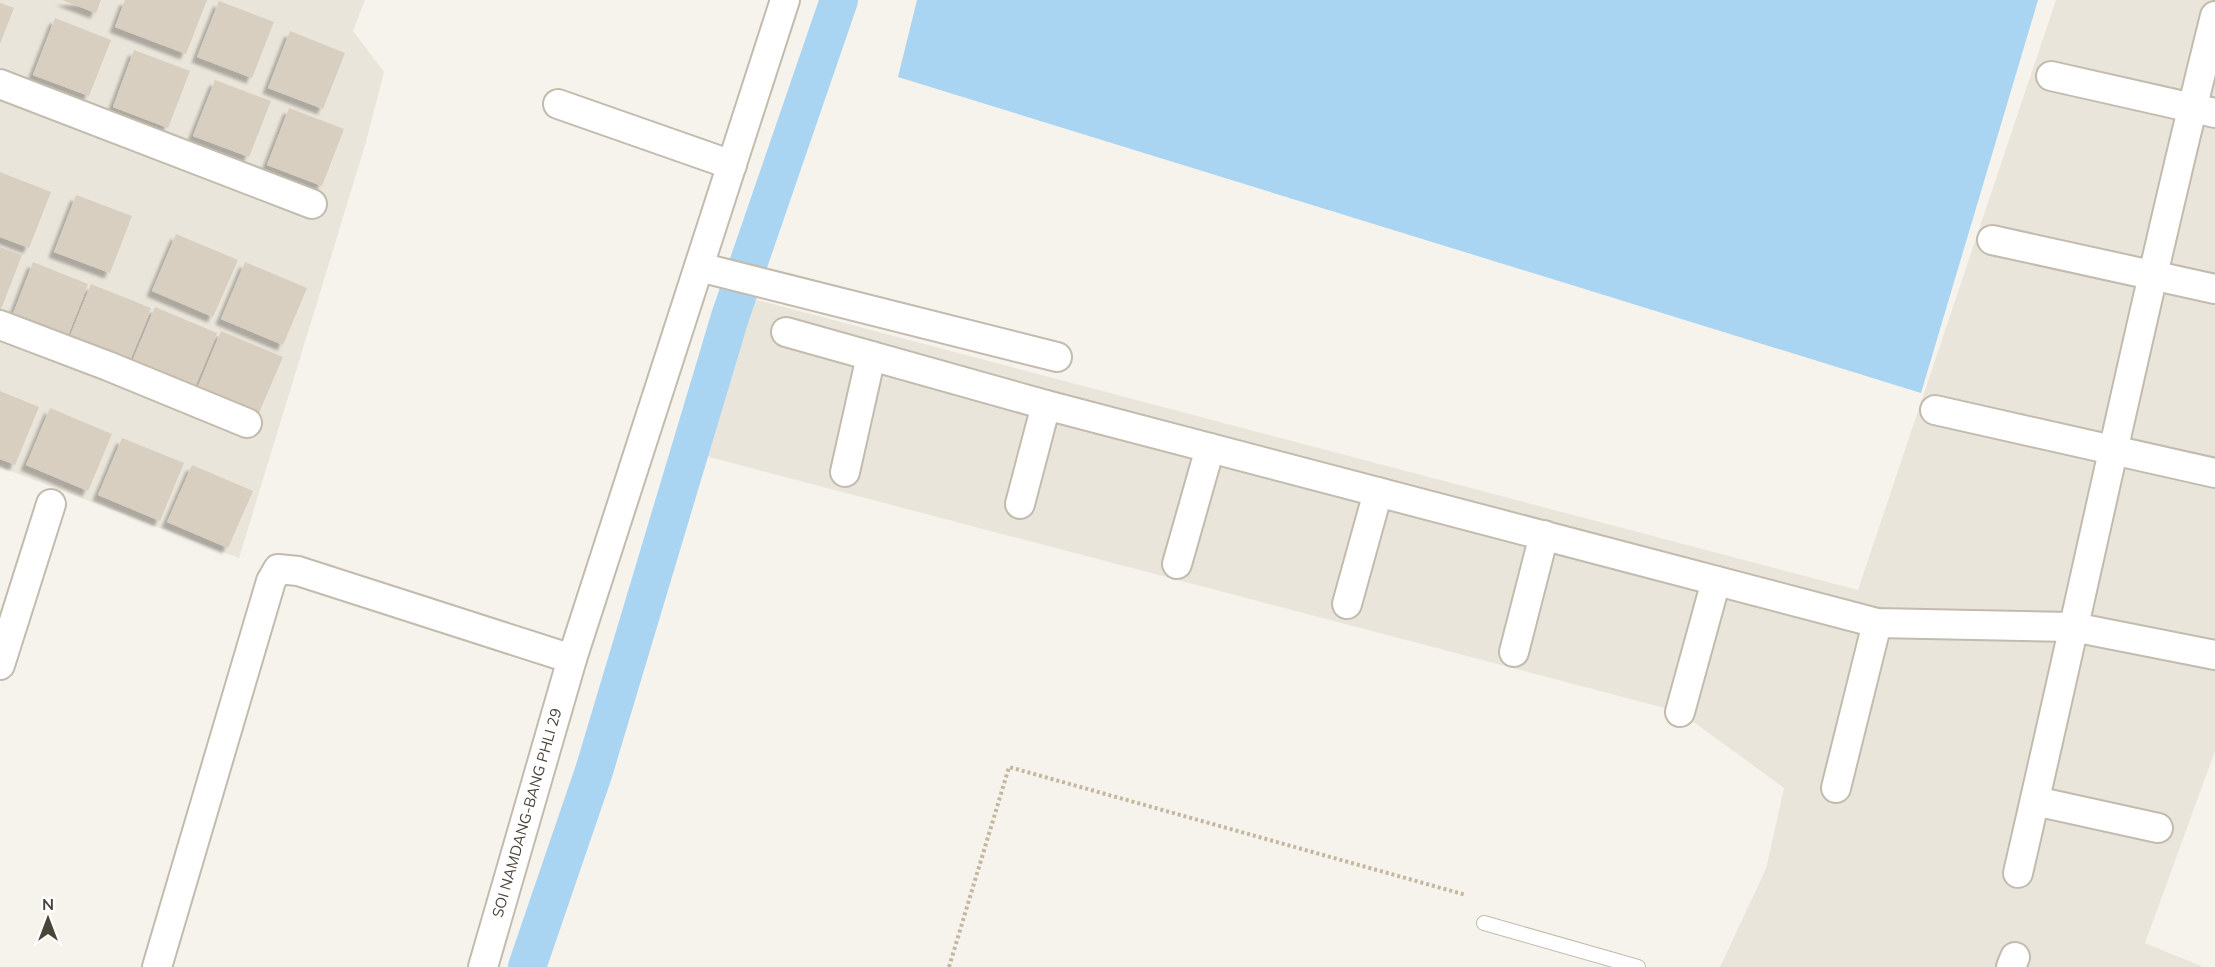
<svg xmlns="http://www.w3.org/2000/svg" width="2215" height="967" font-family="Mulish,sans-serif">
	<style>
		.residential { fill: #eae5da }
		.water { fill: #a9d4f2 }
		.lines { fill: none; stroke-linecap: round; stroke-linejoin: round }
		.canal { stroke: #a9d4f2; stroke-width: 38 }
		.building { fill: #d8cfc1; filter: url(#shadow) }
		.service-casing { stroke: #c2bbae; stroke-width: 16 }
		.minor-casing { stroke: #c2bbae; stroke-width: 32 }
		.path { stroke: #c4b79f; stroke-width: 4; stroke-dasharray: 3 3; stroke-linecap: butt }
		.service { stroke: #fff; stroke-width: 14 }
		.minor { stroke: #fff; stroke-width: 28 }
		.labels { text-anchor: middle; stroke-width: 6; stroke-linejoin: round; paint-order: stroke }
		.street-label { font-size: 15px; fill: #4b4439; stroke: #fff }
	</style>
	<defs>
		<filter id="shadow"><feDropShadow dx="-5.5" dy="5.5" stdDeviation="1.5" flood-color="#0004"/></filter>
	</defs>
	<rect width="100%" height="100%" fill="#f6f3ec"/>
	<g class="residential">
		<polygon points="0,0 365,0 353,31 384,72 366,142 239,558 0,467"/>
		<polygon points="2056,0 2215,0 2215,751 2145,943 2203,967 1720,967 1766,869 1784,788 1680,712 690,452 738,295 1858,590"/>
	</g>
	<polygon class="water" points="917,0 2038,0 1921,393 898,77"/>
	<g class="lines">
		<polyline class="canal" points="527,967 594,771 730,317 839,0"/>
	</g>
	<g class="building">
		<polygon points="62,0 101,0 96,13"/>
		<polygon points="125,0 207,0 186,54 115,27"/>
		<polygon points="219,1 274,22 252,78 197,57"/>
		<polygon points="0,3 14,8 0,44"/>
		<polygon points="55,18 111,40 89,96 33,75"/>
		<polygon points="290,31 345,53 323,109 268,88"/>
		<polygon points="134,50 190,71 168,128 113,107"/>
		<polygon points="215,80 271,101 249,157 193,136"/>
		<polygon points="289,108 344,129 322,186 267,165"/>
		<polygon points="0,172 51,192 29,248 0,237"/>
		<polygon points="76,195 132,216 110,273 54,252"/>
		<polygon points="176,234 238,260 213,317 152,291"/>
		<polygon points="0,247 22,255 0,312"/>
		<polygon points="33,262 88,284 66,340 11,319"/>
		<polygon points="245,262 307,288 283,345 221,319"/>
		<polygon points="91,284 151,308 128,365 68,341"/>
		<polygon points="155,307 217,333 193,390 131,364"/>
		<polygon points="221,331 283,357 258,415 197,389"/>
		<polygon points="0,391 39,407 15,465 0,459"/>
		<polygon points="50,408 112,434 88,491 26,465"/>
		<polygon points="122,438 184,463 160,521 98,495"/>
		<polygon points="192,465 253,491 228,548 167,522"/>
	</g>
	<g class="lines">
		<g class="service-casing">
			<polyline id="service" points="1484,923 1638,967"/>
		</g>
		<g class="minor-casing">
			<g id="minor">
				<polyline points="2051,76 2215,113"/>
				<polyline points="0,84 312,204"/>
				<polyline points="558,104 732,165"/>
				<polyline points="1992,240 2215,289"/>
				<polyline points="699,267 1057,357"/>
				<polyline points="0,325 108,366 247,423"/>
				<polyline points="786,332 1046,405 1877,623 2073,627 2215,655"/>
				<polyline points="1935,410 2215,473"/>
				<polyline points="845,472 871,356"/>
				<polyline points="1020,504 1046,405"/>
				<polyline points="1177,564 1210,448"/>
				<polyline points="1347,604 1378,492"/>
				<polyline points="1514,652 1544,535"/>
				<polyline points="0,665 51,504"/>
				<polyline points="1680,712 1716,581"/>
				<polyline points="1836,788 1877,623"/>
				<polyline points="2035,801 2158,828"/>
				<path d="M 2018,873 C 2084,588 2144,300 2215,16"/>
				<polyline points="157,967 271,581 278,569 298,571 572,659"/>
				<polyline points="483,967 572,659 785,0"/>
				<polyline points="2011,967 2015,957"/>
			</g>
		</g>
		<polyline class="path" points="949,967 1009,767 1466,895"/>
		<use href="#service" class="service"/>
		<use href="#minor" class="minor"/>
	</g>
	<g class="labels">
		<g class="street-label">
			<text transform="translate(527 813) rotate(-74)" y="5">SOI NAMDANG-BANG PHLI 29</text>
		</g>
	</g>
	<g transform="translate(48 919)" stroke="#ffffff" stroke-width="4.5" paint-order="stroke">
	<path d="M0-4.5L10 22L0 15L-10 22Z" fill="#4b4439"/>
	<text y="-9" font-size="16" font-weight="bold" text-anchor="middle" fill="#4b4439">N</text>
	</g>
</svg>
